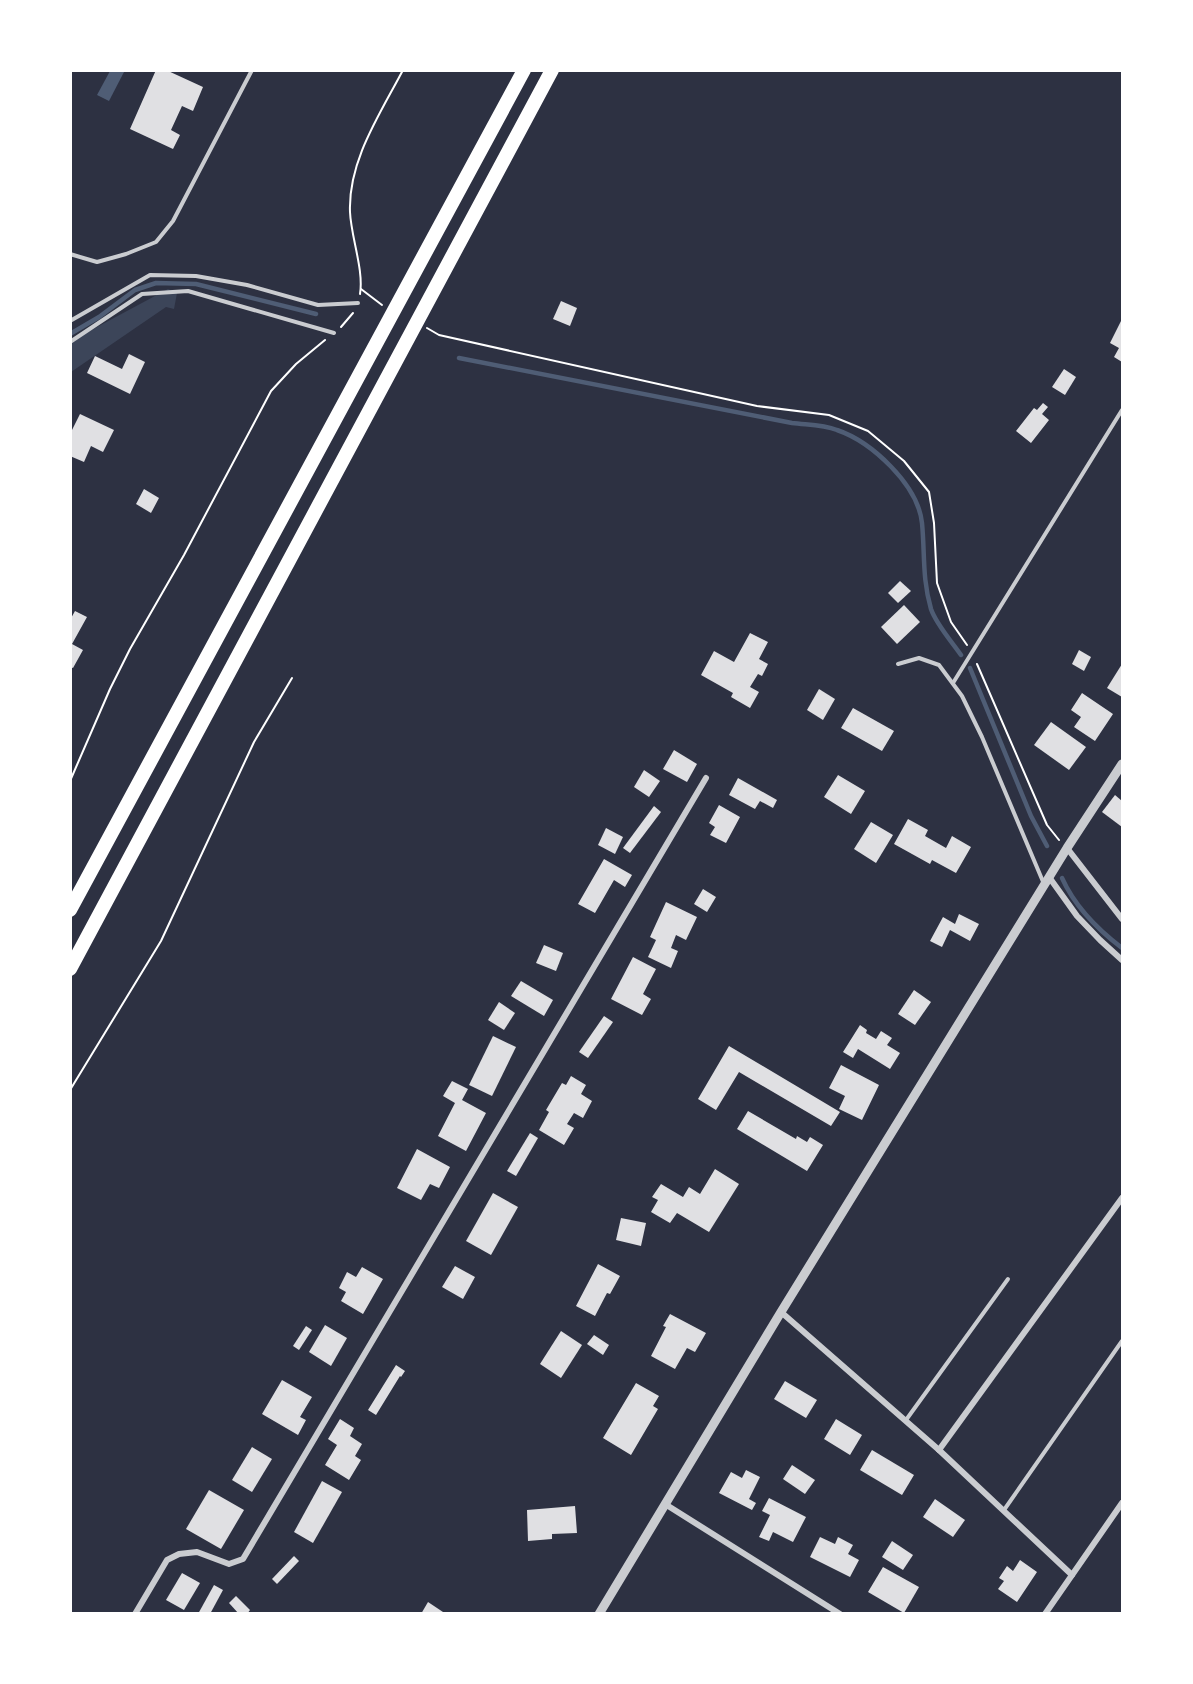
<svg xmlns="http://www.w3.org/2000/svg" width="1193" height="1684" font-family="'Golos Text',sans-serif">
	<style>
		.green { fill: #3c4559 }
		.water { fill: #4f5d75 }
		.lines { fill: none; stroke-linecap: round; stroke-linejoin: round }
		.stream { stroke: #4f5d75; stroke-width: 4.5 }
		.building { fill: #e0e0e3 }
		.path { stroke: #fff; stroke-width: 2 }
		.service { stroke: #caccd0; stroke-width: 4 }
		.minor { stroke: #caccd0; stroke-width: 6 }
		.tertiary { stroke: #caccd0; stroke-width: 9 }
		.motorway { stroke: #fff; stroke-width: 14 }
	</style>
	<rect width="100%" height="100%" fill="#2d3142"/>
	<polygon class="green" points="168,289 177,293 174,309 166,307 71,372 71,341"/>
	<polygon class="water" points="110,71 121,71 124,72 109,101 97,95"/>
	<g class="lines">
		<g class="stream">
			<polyline points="70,334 99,317 135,290 156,283 196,284 316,314"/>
			<path d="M 459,358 L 792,423 C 807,425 822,424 837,430 C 872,442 918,485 922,523 C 925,554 922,578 931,609 C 936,624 952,642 961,655"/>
			<polyline points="970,668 1031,816 1047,846"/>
			<path d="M 1062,878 C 1075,907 1097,929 1122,948"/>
		</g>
	</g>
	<g class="building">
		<polygon points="156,70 166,70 203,87 193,111 182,106 171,130 180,135 173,149 130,129"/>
		<polygon points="561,301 577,308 570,326 553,319"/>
		<polygon points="1122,319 1122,362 1114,357 1119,348 1110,343"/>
		<polygon points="129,354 145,362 130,394 87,373 95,356 122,369"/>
		<polygon points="1064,369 1076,377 1065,395 1052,387"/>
		<polygon points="1043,403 1048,407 1042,414 1049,420 1031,443 1016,431 1034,408 1037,410"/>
		<polygon points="80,414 114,430 103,452 91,446 84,462 70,456 70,434"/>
		<polygon points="144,489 159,498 151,513 136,504"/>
		<polygon points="900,581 911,591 898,603 888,593"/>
		<polygon points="904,605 920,622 897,644 881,627"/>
		<polygon points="75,611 87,617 72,644 83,650 73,668 70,667 70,620"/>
		<polygon points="750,633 768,642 759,659 768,664 762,676 758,674 750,687 759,692 750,708 731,697 733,693 701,675 714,651 734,662"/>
		<polygon points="1079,650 1091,657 1084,671 1072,664"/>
		<polygon points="1122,664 1122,697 1107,688"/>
		<polygon points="819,689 835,699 823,720 807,710"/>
		<polygon points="1082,693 1113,714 1095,741 1074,727 1081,717 1071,710"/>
		<polygon points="853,708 894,731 882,751 841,728"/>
		<polygon points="1051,722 1086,747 1069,770 1034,745"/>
		<polygon points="674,750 697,764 687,782 663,769"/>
		<polygon points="644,770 660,781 649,797 634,787"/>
		<polygon points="838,775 865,791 851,814 824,797"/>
		<polygon points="738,778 777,800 773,808 760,801 755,809 729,795"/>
		<polygon points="1115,795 1122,801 1122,827 1102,812"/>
		<polygon points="719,805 740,817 726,843 710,835 715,827 709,823"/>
		<polygon points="654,806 661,812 630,853 623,848"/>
		<polygon points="908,819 928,830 925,836 946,848 952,836 971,847 956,873 932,860 930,864 894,844"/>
		<polygon points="871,822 893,835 876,863 854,849"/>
		<polygon points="606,828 623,837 615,854 598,845"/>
		<polygon points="604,859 632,875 625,887 614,880 595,913 578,904"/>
		<polygon points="703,889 716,897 707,912 694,904"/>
		<polygon points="666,902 697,917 686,940 676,935 671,948 678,951 671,968 648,957 656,940 650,937"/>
		<polygon points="959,914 979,924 970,941 950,930 942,947 930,941 943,917 955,924"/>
		<polygon points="544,945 563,953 556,971 536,963"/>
		<polygon points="633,957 656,969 643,994 651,999 642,1015 611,999"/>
		<polygon points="521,981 553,1000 544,1016 511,996"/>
		<polygon points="914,990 931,1002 915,1025 898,1014"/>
		<polygon points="499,1002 515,1013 504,1030 488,1020"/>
		<polygon points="604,1016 613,1022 588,1058 579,1052"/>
		<polygon points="860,1025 867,1030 866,1033 876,1039 881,1031 892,1038 887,1045 900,1053 890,1069 858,1049 853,1058 843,1052"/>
		<polygon points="493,1036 516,1047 492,1096 469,1085"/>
		<polygon points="729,1046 840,1112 831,1126 739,1072 716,1110 698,1099"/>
		<polygon points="841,1065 879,1085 862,1120 839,1109 845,1096 829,1088"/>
		<polygon points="571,1076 586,1085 581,1094 592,1101 583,1118 574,1113 567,1124 574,1128 564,1145 539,1130 549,1112 546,1110 562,1083 566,1085"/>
		<polygon points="452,1081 468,1089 462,1100 486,1113 466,1151 438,1136 455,1103 443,1096"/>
		<polygon points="748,1111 796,1139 797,1136 807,1142 810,1137 823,1145 807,1171 737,1129"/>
		<polygon points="530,1133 538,1138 516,1176 507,1171"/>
		<polygon points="417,1149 450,1167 439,1188 430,1184 421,1200 397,1188"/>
		<polygon points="715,1169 739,1184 709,1232 677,1213 670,1223 651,1212 658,1200 652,1197 661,1184 683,1197 689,1187 700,1194"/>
		<polygon points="493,1193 518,1207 491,1255 466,1241"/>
		<polygon points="621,1218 646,1223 641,1246 616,1240"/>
		<polygon points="598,1264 620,1276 610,1294 607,1293 595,1316 576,1306"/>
		<polygon points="455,1266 475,1277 463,1299 442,1287"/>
		<polygon points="362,1267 383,1279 363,1314 341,1301 346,1292 339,1288 347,1272 356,1277"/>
		<polygon points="670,1314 706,1333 695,1352 687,1348 675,1369 651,1356 666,1327 663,1326"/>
		<polygon points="325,1325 347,1338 331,1366 309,1352"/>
		<polygon points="306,1326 312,1330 299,1350 293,1346"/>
		<polygon points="561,1331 582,1345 561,1378 540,1364"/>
		<polygon points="594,1335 609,1345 603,1355 587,1344"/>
		<polygon points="396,1365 405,1371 401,1377 400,1376 376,1415 368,1410"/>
		<polygon points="282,1380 312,1397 300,1417 306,1420 298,1435 262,1414"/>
		<polygon points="785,1381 817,1400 806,1418 774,1399"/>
		<polygon points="636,1383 659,1396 653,1406 658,1409 631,1455 603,1438"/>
		<polygon points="340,1419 354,1428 350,1436 362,1444 355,1456 361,1460 349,1480 325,1465 337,1445 328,1439"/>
		<polygon points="836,1419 862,1435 850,1455 824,1439"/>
		<polygon points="252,1447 272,1459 252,1492 232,1480"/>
		<polygon points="872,1450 914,1475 902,1495 860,1470"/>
		<polygon points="792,1465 815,1480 805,1494 783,1479"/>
		<polygon points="746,1470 760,1477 749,1499 756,1503 752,1510 719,1493 731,1472 742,1478"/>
		<polygon points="322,1481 342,1492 313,1543 294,1532"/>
		<polygon points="209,1490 244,1510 221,1549 186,1529"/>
		<polygon points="769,1498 806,1517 793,1542 773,1532 769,1541 759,1537 770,1515 762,1511"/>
		<polygon points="935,1499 965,1520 953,1537 923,1517"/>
		<polygon points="575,1506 577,1533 552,1534 552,1539 528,1541 527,1510"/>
		<polygon points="820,1537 835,1544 838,1537 853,1545 848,1554 859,1560 850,1577 810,1557"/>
		<polygon points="892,1541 913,1555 903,1570 882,1557"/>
		<polygon points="294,1556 299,1561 277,1584 272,1579"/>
		<polygon points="1020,1560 1037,1572 1017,1602 998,1589 1004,1581 999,1578 1007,1566 1013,1571"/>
		<polygon points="883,1567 919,1587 904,1613 868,1592"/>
		<polygon points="182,1573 200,1583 184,1610 166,1600"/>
		<polygon points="214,1585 223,1590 210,1614 198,1614"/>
		<polygon points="236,1596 250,1610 247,1614 239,1614 229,1603"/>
		<polygon points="428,1602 446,1614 421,1614"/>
	</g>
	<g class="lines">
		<g class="path">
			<polyline points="361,289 382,305"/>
			<path d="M 360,294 C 364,270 351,237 350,212 C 348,161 380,114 403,70"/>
			<polyline points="341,327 353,313"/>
			<polyline points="427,328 439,335 757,406 829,415 868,431 904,461 929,492 934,523 937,583 951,622 967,645"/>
			<polyline points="977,664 1047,825 1059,840"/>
			<polyline points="70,781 110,689 130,649 184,555 271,391 296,364 325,340"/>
			<polyline points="70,1090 161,941 254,742 292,678"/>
		</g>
		<g class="service">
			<polyline points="70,254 97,262 126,254 156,242 173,221 252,70"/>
			<polyline points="70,321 150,275 196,276 247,285 318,305 358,303"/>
			<polyline points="70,342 142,294 188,291 334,333"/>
			<polyline points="898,664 919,658 939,665 962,696 982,737 1044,884"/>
			<polyline points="953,683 1122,410"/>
			<polyline points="906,1420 1008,1279"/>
			<polyline points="1004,1510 1122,1341"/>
		</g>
		<g class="minor">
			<polyline points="1067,848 1122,919"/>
			<polyline points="1049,877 1077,916 1100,940 1122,960"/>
			<polyline points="781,1312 939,1450 1072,1575"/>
			<polyline points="939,1450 1122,1198"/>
			<polyline points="665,1504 840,1614"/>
			<polyline points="135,1614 167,1560 179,1554 197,1552 229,1564 243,1559 706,778"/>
			<polyline points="1045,1614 1122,1503"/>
		</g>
		<polyline class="tertiary" points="599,1614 781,1312 1067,848 1122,764"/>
		<g class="motorway">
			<polyline points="70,910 524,70"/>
			<polyline points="70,969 552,70"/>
		</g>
	</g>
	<rect width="1193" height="1684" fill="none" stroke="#ffffff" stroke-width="144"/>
</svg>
